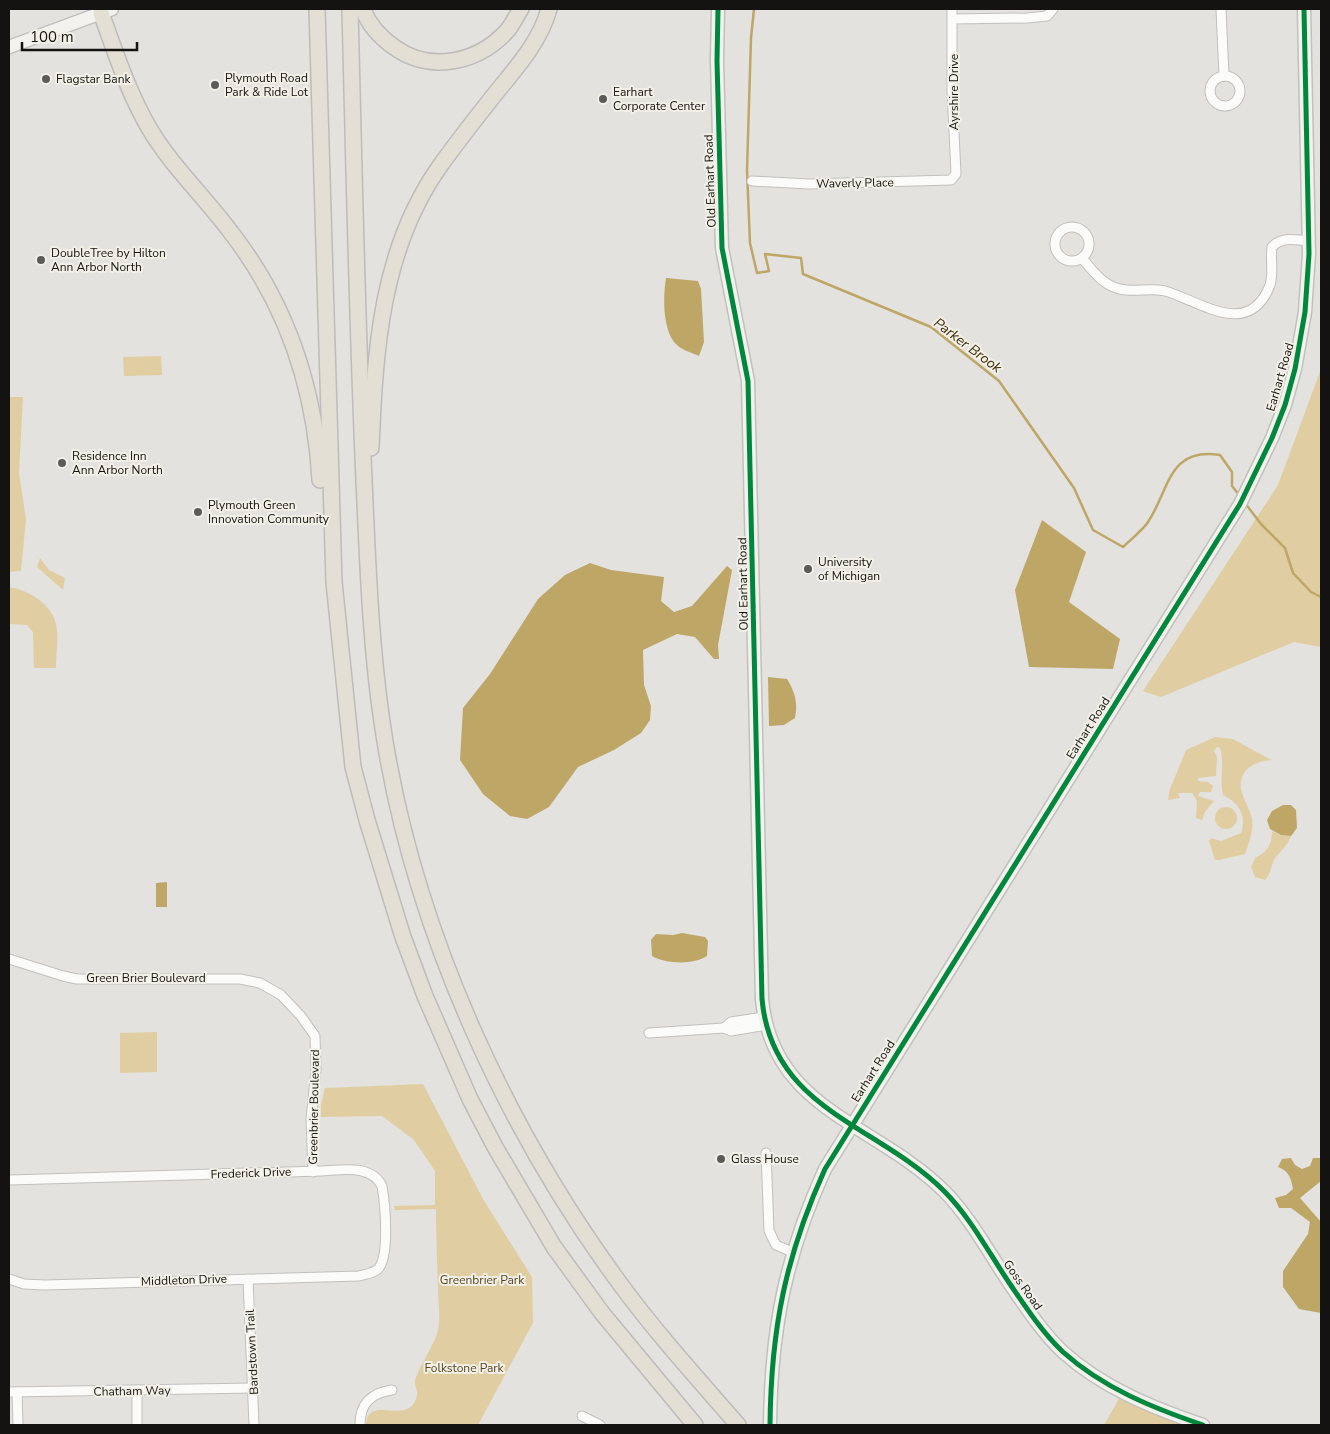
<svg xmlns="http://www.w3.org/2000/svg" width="1330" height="1434" font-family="'Nunito Sans',sans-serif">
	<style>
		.green { fill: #e0cea2 }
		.water { fill: #bea667 }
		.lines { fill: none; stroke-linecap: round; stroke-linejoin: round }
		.stream { stroke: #bea667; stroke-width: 2.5 }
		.street-casing { stroke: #c1c0bd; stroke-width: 11 }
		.secondary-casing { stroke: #c1c0bd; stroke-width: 15 }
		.highway-casing { stroke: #bdbcba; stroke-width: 18 }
		.street { stroke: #fbfbfa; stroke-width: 9 }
		.secondary { stroke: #f3f2ef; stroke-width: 12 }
		.highway { stroke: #e3dfd5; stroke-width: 15 }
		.cycleway-casing { stroke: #f3f0e8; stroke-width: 8 }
		.cycleway { stroke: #00873e; stroke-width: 5 }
		.poi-dot { fill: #5c5b59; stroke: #f3f0e8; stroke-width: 2 }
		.labels { text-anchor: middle; stroke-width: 4; stroke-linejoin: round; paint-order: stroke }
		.poi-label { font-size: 12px; fill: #141311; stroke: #f3f0e8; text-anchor: start }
		.street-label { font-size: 12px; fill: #141311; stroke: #f3f0e8 }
		.park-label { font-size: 12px; fill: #574823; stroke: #f3f0e8 }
		.water-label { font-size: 14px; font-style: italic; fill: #3e3008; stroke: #f3f0e8 }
	</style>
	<rect width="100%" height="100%" fill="#e3e2de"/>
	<g class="green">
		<polygon points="161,356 162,375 124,376 123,357"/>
		<polygon points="1321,369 1321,647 1294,642 1161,697 1143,691 1278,485"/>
		<polygon points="9,397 23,397 19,473 26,519 21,571 9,572"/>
		<polygon points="40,558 49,570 65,578 63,590 37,567"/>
		<path d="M 9,587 C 28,590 51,603 56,624 C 59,637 56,654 56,668 L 34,668 L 33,632 L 27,625 L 9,624 Z"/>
		<path d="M 1215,737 L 1233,739 L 1271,760 C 1255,761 1238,770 1241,789 C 1243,799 1250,809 1252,819 C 1254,830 1249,843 1245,854 L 1219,860 L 1215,860 L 1209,841 L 1211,838 L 1221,841 L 1241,833 C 1247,815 1239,803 1223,795 C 1219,779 1225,764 1220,748 L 1217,747 L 1214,751 L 1217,757 L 1216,776 L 1198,778 L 1198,781 L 1208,782 L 1213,786 L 1211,792 L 1200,792 L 1198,796 L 1214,801 L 1205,812 L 1202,820 L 1196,818 L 1197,801 L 1192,793 L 1178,793 L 1180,798 L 1168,800 L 1170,789 L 1186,750 Z"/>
		<circle cx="1226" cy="818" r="11"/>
		<path d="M 1272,831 L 1281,835 L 1291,836 C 1288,846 1277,853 1273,862 C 1270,870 1271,873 1265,880 L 1255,877 L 1251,867 L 1255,858 C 1267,852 1272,845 1272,831 Z"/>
		<polygon points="157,1032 157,1072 120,1073 120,1033"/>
		<path d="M 423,1084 L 483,1199 L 532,1277 L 533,1323 L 478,1425 L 366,1425 C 368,1392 410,1429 417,1395 C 418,1390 414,1385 415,1381 C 420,1362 437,1344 439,1324 C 440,1312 438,1298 438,1286 C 437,1260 436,1235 436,1209 L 395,1210 L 394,1206 L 435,1205 L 435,1171 L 414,1140 L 382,1116 L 321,1117 L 321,1105 L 325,1088 Z"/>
		<polygon points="1120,1397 1186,1425 1104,1425"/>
	</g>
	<g class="water">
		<path d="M 666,278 L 698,281 L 701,289 L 704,342 L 699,356 C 692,353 683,350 678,346 C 662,333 663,296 666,278 Z"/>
		<polygon points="1042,520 1086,552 1069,602 1120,639 1113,669 1029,667 1015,590"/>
		<polygon points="590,563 611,570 664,577 661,601 674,612 692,606 727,566 732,570 718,645 719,659 714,659 695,637 677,634 643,650 644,685 651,706 650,720 641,733 614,750 578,767 549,807 527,819 510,816 483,794 460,760 463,708 490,674 538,599 565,575"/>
		<path d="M 768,677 L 787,679 C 795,692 798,703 795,718 L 784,725 L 769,726 Z"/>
		<polygon points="1283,805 1291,805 1296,810 1297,828 1291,836 1281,835 1270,829 1267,820 1272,811"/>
		<polygon points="167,882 167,907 156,907 156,883"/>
		<path d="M 682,933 L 705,937 L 708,941 L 707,956 C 694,965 665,964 652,956 L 651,940 L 656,934 L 673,935 Z"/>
		<path d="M 1291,1158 L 1295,1165 L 1302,1169 L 1310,1166 L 1313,1158 L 1321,1158 L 1321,1181 L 1300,1198 L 1321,1222 L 1321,1313 L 1299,1309 L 1283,1287 L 1283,1271 L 1308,1234 L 1310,1222 L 1291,1208 L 1279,1208 L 1275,1198 L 1286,1195 L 1293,1189 C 1291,1178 1289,1171 1278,1167 L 1282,1159 Z"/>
	</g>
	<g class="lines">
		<g class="stream">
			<path d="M 754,9 L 751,38 L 747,170 L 750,243 L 757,273 L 769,271 L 765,254 L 801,258 L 803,274 L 931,327 L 999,381 L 1074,488 L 1093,530 L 1123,547 C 1131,539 1142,531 1148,522 C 1170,489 1168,447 1220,455 L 1232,472 L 1232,486 L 1240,496"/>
			<polyline points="1245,503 1261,524 1285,548 1293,573 1311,592 1321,597"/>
		</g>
		<g class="street-casing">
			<g id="street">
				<polyline points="1221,9 1224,76"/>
				<polyline points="953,19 1027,18 1047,16 1053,9"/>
				<circle cx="1225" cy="91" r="15"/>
				<polyline points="752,181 809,184 951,180 956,174 952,90 952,9"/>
				<circle cx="1072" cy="244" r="17"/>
				<path d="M 1082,258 C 1094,273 1106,289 1127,290 C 1140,291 1152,288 1165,291 C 1200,301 1249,340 1270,285 C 1274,273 1270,259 1272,247 C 1282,236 1296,240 1309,241"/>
				<polyline points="9,959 63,976 77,979 240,979 260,983 281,995 300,1015 315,1036 316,1070 311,1119 313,1172"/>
				<polyline points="724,1028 731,1022 764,1017"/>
				<polyline points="649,1033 724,1028 731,1031 766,1025"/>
				<polyline points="766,1153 769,1231 776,1245 792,1252"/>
				<path d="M 9,1180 L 321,1171 C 342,1170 371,1164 382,1186 C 385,1203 390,1257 378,1269 C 372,1274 366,1274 359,1276 L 45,1285 L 24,1284 L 9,1279"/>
				<polyline points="248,1279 254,1425"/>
				<polyline points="137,1391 137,1425"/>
				<polyline points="9,1392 254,1388"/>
				<polyline points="17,1392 18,1425"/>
				<polyline points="582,1416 600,1425"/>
				<path d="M 360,1425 C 360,1403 371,1393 392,1390"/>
			</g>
		</g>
		<g class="secondary-casing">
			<g id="secondary">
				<path d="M 718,9 L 717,61 L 722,248 L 748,381 L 762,999 C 772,1110 877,1124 944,1191 C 971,1218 990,1255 1012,1287 C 1027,1309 1043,1333 1063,1352 C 1103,1388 1153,1408 1203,1425"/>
				<polyline points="9,47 112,9"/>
				<path d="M 770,1425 C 771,1330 785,1257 825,1169 L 1240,504 L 1272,438 L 1285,405 L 1295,369 L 1305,312 L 1309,254 L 1304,9"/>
			</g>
		</g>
		<g class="highway-casing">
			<g id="highway">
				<polyline points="317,9 334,582 353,767 367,820 403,937 425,996 470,1099 495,1147 554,1247 602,1313 695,1425"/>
				<path d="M 350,9 C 354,166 357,323 364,480 C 368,571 371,663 387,753 C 420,941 508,1132 621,1285 C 657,1334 698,1379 738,1425"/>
				<path d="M 363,9 C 369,26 380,37 394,47 C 430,73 477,63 506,32 C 512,26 516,16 521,9"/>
				<path d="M 101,13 C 115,51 128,92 149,128 C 172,167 206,198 233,235 C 288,307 315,390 320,480"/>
				<path d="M 371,448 C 375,350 381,249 440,166 C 457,142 476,118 495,94 C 516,68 540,42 549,9"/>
			</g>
		</g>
		<use href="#street" class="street"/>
		<use href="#secondary" class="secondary"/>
		<use href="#highway" class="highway"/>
		<g class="cycleway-casing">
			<g id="cycleway">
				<path d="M 718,9 L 717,61 L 722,248 L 748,381 L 762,999 C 772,1110 877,1124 944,1191 C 971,1218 990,1255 1012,1287 C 1027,1309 1043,1333 1063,1352 C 1103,1388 1153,1408 1203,1425"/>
				<path d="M 770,1425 C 771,1330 785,1257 825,1169 L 1240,504 L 1272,438 L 1285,405 L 1295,369 L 1305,312 L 1309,254 L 1304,9"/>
			</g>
		</g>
		<use href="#cycleway" class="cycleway"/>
	</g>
	<g class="poi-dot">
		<circle cx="46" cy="79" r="5"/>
		<circle cx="215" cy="85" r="5"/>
		<circle cx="603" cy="99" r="5"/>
		<circle cx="41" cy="260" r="5"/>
		<circle cx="62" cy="463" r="5"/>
		<circle cx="198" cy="512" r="5"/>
		<circle cx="808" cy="569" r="5"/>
		<circle cx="721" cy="1159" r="5"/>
	</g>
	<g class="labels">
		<g class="poi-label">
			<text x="225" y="82">Plymouth Road<tspan x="225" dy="14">Park &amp; Ride Lot</tspan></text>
			<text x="56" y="83">Flagstar Bank</text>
			<text x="613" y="96">Earhart<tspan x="613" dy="14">Corporate Center</tspan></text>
			<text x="51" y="257">DoubleTree by Hilton<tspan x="51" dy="14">Ann Arbor North</tspan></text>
			<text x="72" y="460">Residence Inn<tspan x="72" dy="14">Ann Arbor North</tspan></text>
			<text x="208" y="509">Plymouth Green<tspan x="208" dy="14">Innovation Community</tspan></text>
			<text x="818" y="566">University<tspan x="818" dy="14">of Michigan</tspan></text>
			<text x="731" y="1163">Glass House</text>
		</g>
		<g class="street-label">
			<text transform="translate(954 92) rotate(-90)" y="4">Ayrshire Drive</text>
			<text transform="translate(710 181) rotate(-92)" y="4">Old Earhart Road</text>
			<text transform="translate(855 183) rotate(-1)" y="4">Waverly Place</text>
			<text transform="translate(1280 377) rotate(-74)" y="4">Earhart Road</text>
			<text transform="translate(743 584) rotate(-91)" y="4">Old Earhart Road</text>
			<text transform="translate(1088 728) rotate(-58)" y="4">Earhart Road</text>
			<text x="146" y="982">Green Brier Boulevard</text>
			<text transform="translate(873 1071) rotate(-58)" y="4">Earhart Road</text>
			<text transform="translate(314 1107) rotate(-89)" y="4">Greenbrier Boulevard</text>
			<text transform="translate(251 1173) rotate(-2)" y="4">Frederick Drive</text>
			<text transform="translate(184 1280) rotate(-2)" y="4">Middleton Drive</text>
			<text transform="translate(1023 1285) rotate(55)" y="4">Goss Road</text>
			<text transform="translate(252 1352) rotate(-93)" y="4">Bardstown Trail</text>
			<text transform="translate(132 1391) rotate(-1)" y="4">Chatham Way</text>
		</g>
		<g class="park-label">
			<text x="482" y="1284">Greenbrier Park</text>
			<text x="464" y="1372">Folkstone Park</text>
		</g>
		<g class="water-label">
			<text transform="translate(968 345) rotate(37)" y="5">Parker Brook</text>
		</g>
	</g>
	<rect width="1330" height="1434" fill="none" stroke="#141311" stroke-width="20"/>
	<path d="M22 42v8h115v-8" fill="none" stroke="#141311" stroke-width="2.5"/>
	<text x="30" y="42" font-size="15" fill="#141311" stroke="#f3f0e8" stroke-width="4" paint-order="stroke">100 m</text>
</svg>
